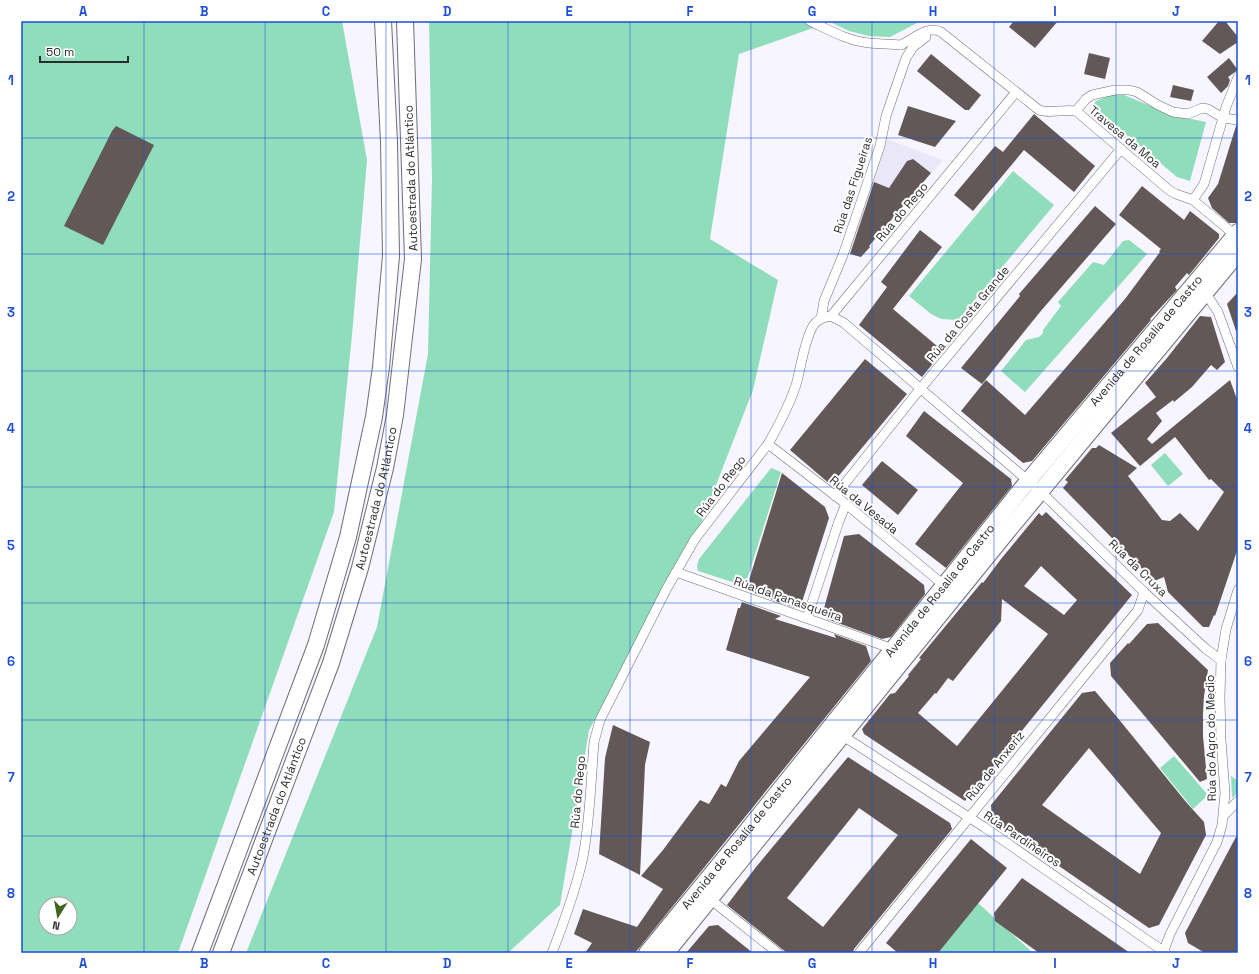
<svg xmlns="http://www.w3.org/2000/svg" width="1259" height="974" font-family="'Space Grotesk',sans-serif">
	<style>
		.built { fill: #eae7f8 }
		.green { fill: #8fddba; fill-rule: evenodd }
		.building { fill: #625857; fill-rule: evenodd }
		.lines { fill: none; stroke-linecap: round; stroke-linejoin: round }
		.street-casing { stroke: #6f6d75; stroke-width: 10 }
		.highway-casing { stroke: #6f6d75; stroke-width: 18 }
		.street { stroke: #fff; stroke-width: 9 }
		.highway { stroke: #fff; stroke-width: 16 }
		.grid { fill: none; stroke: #1d4ed8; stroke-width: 1; stroke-opacity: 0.55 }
		.labels { text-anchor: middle; stroke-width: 4; stroke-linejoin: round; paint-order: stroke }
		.street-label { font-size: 12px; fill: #2c2b2f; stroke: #fff }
		.neatline { fill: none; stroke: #1d4ed8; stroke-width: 1.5 }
		.grid-label { font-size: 13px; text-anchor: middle; font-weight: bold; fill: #1d4ed8 }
	</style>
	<rect width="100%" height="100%" fill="#f7f5ff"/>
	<polygon class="built" points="887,139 943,160 869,245 870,247 861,257 849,254"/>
	<g class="green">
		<path d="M 21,21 L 342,21 L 367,160 L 352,335 L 334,512 L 178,953 L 21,953 ZM 46,904 L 70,904 L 70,928 L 46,928 Z"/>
		<polygon points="429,21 916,21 917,23 890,37 869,36 849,31 830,22 739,54 710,239 778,280 753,390 695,539 589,730 560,905 508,953 246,953 377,627 428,354 432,180"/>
		<polygon points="1111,95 1124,95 1172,115 1206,122 1190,181 1177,177 1092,106 1096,101"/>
		<polygon points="1013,171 1054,205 958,320 941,319 931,314 909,296"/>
		<polygon points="1129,240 1147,254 1025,392 1001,371 1026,340 1039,337 1043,333 1043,330 1061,306 1058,302 1093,262 1104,265 1123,241"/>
		<polygon points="1165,453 1183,474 1168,486 1151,465"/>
		<polygon points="771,468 781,472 745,586 698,571 697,566 699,559"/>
		<polygon points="1174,756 1208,795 1193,809 1160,768"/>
		<polygon points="1231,776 1238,781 1238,793 1232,798"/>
		<polygon points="978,903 1033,953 936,953"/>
	</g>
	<g class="building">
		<polygon points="1014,21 1058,21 1035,48 1009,27"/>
		<polygon points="1219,21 1225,21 1238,37 1238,42 1220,54 1202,41"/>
		<polygon points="1089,53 1110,58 1105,79 1084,74"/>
		<polygon points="931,54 981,95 969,110 965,110 917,71"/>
		<polygon points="1229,58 1238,70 1228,77 1230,80 1228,86 1221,93 1207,77"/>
		<polygon points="1173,85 1194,90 1191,101 1170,97"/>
		<polygon points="908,106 956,121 935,147 898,135"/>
		<polygon points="1034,114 1095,166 1074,192 1024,150 973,211 954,195 995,146 1003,152"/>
		<polygon points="116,126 154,145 103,245 64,226 112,131"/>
		<polygon points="1236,126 1238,126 1238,223 1229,223 1212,208 1208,198 1218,184"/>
		<polygon points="913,159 931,173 869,246 870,247 861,257 850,254 874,182 889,188 907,161"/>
		<polygon points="1142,186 1184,220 1190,211 1219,234 1219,238 1189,275 1187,273 1175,287 1177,290 1150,319 1151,320 1032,461 1023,463 961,411 986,380 1025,415 1125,299 1160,252 1159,251 1161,249 1119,215"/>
		<polygon points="1095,206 1116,224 1040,312 982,384 961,368 1020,296 1019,294"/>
		<polygon points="920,230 942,247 893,309 943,351 922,377 859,325 887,287 881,282"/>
		<polygon points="1238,292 1238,331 1236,331 1227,304"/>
		<polygon points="1200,316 1211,317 1225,362 1217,370 1211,365 1192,387 1174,402 1173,400 1156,413 1162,421 1147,439 1152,444 1230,380 1238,402 1238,548 1215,616 1214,615 1209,627 1203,627 1168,592 1164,577 1154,581 1063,488 1068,482 1065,480 1092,448 1096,448 1099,445 1137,468 1128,476 1162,520 1170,521 1180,513 1198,531 1224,492 1211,479 1209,480 1175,437 1140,466 1111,433 1156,397 1145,383 1167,358"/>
		<polygon points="865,359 907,394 831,485 790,450"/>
		<polygon points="924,411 1011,479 1012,486 946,568 915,544 963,483 906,436"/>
		<polygon points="882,461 918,490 898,515 862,485"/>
		<polygon points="782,473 825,507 829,518 801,605 795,608 746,590"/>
		<path d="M 1046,512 L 1132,595 L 965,801 L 864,734 L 862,729 L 890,694 L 895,693 L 909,676 L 908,675 L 921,659 L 919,658 L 982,582 L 983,583 L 1001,559 L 1039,513 L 1042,516 ZM 1041,566 L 1077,600 L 1064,615 L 1024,586 ZM 1002,599 L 1048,634 L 957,746 L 918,713 L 935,693 L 936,694 L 948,678 L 953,681 L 1001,621 Z"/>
		<polygon points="859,534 924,585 925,594 891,637 882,639 827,619 823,612 844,536"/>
		<polygon points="742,602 781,616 775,619 836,638 834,634 866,646 871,661 635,953 585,953 592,943 574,934 583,909 637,927 663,889 641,876 663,850 700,800 709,804 721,784 726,787 739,761 810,677 726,650 738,608 740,608"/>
		<polygon points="1158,623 1208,670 1204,696 1203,713 1203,736 1207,779 1200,782 1111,676 1110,663 1128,643 1129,644 1147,624"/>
		<path d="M 1095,691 L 1117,717 L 1186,802 L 1204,822 L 1206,835 L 1159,925 L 1149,928 L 992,820 L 991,805 L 1082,693 ZM 1089,748 L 1161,833 L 1140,874 L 1042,805 Z"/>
		<polygon points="613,725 650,742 645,765 640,875 599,854 605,758"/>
		<path d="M 848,757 L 950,823 L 952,829 L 854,949 L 853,953 L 787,953 L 727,905 L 756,867 ZM 859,808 L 898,835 L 823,927 L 787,898 Z"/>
		<polygon points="1238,833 1238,953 1205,953 1188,943 1185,933"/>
		<polygon points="971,839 1007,868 938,953 898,953 886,943"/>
		<polygon points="1022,878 1130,953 1039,953 995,921 994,913"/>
		<polygon points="718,925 753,953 686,953 709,926"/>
	</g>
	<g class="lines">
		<g class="street-casing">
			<g id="street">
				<path d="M 810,21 C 829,30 848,41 869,43 C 880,44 890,44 901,45"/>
				<path d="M 901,45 C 913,39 928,25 941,32 L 1039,110 C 1050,114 1063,109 1076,111 L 1169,190 L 1176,194 L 1193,200 L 1235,235"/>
				<polyline points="1076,111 1086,99 1092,95 1115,90 1129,90 1137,92 1158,105 1173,112 1188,114 1202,108 1208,109 1223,118 1238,120"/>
				<polyline points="1193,200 1204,184 1226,107 1238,77"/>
				<polyline points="1205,292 1218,312 1238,367"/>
				<polyline points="831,316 844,323 1040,491 1144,592 1206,649 1221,660"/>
				<polyline points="821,319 824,301 843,255 880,146 886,116 906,58 913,47 926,37"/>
				<polyline points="768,444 846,504 945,586"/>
				<polyline points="835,496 916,394 1121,149"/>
				<polyline points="676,572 893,649"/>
				<polyline points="807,618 839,521 846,504"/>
				<polyline points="843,736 984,827 1166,953"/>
				<polyline points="1224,815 1238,801"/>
				<polyline points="710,899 778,953"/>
				<path d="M 552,953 C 564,922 576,890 583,857 C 590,820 591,780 594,742 L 600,720 L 667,588 L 695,539 L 768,444 C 779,425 789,406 796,385 C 801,368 804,341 813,326 C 817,319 824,317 831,316 L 1016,92"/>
				<polyline points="859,953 1138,610 1144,592"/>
				<polyline points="1163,953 1170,934 1217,842 1222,825 1225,793 1221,740 1220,697 1221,660 1226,629 1238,590"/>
			</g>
		</g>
		<g class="highway-casing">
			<g id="highway">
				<polyline points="200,953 316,645 348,537 374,417 381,367 391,256 389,142 383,21"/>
				<path id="s1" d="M 221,953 L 331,663 L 360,568 L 385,468 L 395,415 L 413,259 L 405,21"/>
				<path id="s2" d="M 647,953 L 742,837 L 1028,481 L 1238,232"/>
				<polyline points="666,953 1006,533 1238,253"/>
			</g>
		</g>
		<use href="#street" class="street"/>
		<use href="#highway" class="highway"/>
	</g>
	<path class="grid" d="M 144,21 L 144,953M 265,21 L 265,953M 386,21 L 386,953M 508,21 L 508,953M 630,21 L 630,953M 751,21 L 751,953M 872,21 L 872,953M 994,21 L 994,953M 1116,21 L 1116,953M 21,138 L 1238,138M 21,254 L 1238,254M 21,371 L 1238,371M 21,487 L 1238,487M 21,603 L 1238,603M 21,720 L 1238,720M 21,836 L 1238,836"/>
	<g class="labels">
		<g class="street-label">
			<text transform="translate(1125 137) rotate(40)" y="4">Travesa da Moa</text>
			<text transform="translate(411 178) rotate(-92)" y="4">Autoestrada do Atlántico</text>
			<text transform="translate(853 185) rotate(-72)" y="4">Rúa das Figueiras</text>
			<text transform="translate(902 212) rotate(-50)" y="4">Rúa do Rego</text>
			<text transform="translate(968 314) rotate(-50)" y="4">Rúa da Costa Grande</text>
			<text dy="4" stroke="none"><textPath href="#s2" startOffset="790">Avenida de Rosalía de Castro</textPath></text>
			<text transform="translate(721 486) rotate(-53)" y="4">Rúa do Rego</text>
			<text dy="4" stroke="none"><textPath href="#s1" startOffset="481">Autoestrada do Atlántico</textPath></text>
			<text transform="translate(864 505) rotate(39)" y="4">Rúa da Vesada</text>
			<text transform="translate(1138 568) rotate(44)" y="4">Rúa da Cruxa</text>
			<text dy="4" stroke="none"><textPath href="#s2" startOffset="466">Avenida de Rosalía de Castro</textPath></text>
			<text transform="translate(788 599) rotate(19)" y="4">Rúa da Panasqueira</text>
			<text transform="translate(1211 738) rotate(-91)" y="4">Rúa do Agro do Medio</text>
			<text transform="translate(995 766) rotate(-51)" y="4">Rúa de Anxeriz</text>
			<text transform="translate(578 792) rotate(-85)" y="4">Rúa do Rego</text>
			<text dy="4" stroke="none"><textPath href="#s1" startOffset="157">Autoestrada do Atlántico</textPath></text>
			<text transform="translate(1022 839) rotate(34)" y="4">Rúa Pardiñeiros</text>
			<text dy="4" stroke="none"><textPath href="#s2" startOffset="142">Avenida de Rosalía de Castro</textPath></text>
		</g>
	</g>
	<rect width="1259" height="974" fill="none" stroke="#ffffff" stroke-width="44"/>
	<g transform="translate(58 916) rotate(191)"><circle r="19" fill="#ffffff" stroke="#abaaac"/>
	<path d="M0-3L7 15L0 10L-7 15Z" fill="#40641b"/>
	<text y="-6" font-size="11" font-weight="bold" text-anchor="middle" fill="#2c2b2f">N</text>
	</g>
	<path d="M40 56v6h88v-6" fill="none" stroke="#2c2b2f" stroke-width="2"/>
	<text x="46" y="56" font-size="12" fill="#2c2b2f" stroke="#ffffff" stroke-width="3" paint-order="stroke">50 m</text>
	<rect x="22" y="22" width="1215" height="930" class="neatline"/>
	<g class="grid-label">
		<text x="83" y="16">A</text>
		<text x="204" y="16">B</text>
		<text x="326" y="16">C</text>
		<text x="447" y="16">D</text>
		<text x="569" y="16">E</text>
		<text x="690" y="16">F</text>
		<text x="812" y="16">G</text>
		<text x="933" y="16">H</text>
		<text x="1055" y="16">I</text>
		<text x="1176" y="16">J</text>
		<text x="11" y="85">1</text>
		<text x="1248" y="85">1</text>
		<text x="11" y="201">2</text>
		<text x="1248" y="201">2</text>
		<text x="11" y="317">3</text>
		<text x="1248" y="317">3</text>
		<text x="11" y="433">4</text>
		<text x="1248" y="433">4</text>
		<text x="11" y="550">5</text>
		<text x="1248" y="550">5</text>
		<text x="11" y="666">6</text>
		<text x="1248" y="666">6</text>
		<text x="11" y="782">7</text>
		<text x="1248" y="782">7</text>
		<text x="11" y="898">8</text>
		<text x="1248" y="898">8</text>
		<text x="83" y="968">A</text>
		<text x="204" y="968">B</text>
		<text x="326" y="968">C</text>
		<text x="447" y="968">D</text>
		<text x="569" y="968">E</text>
		<text x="690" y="968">F</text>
		<text x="812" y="968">G</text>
		<text x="933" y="968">H</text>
		<text x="1055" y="968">I</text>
		<text x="1176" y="968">J</text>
	</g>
</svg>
